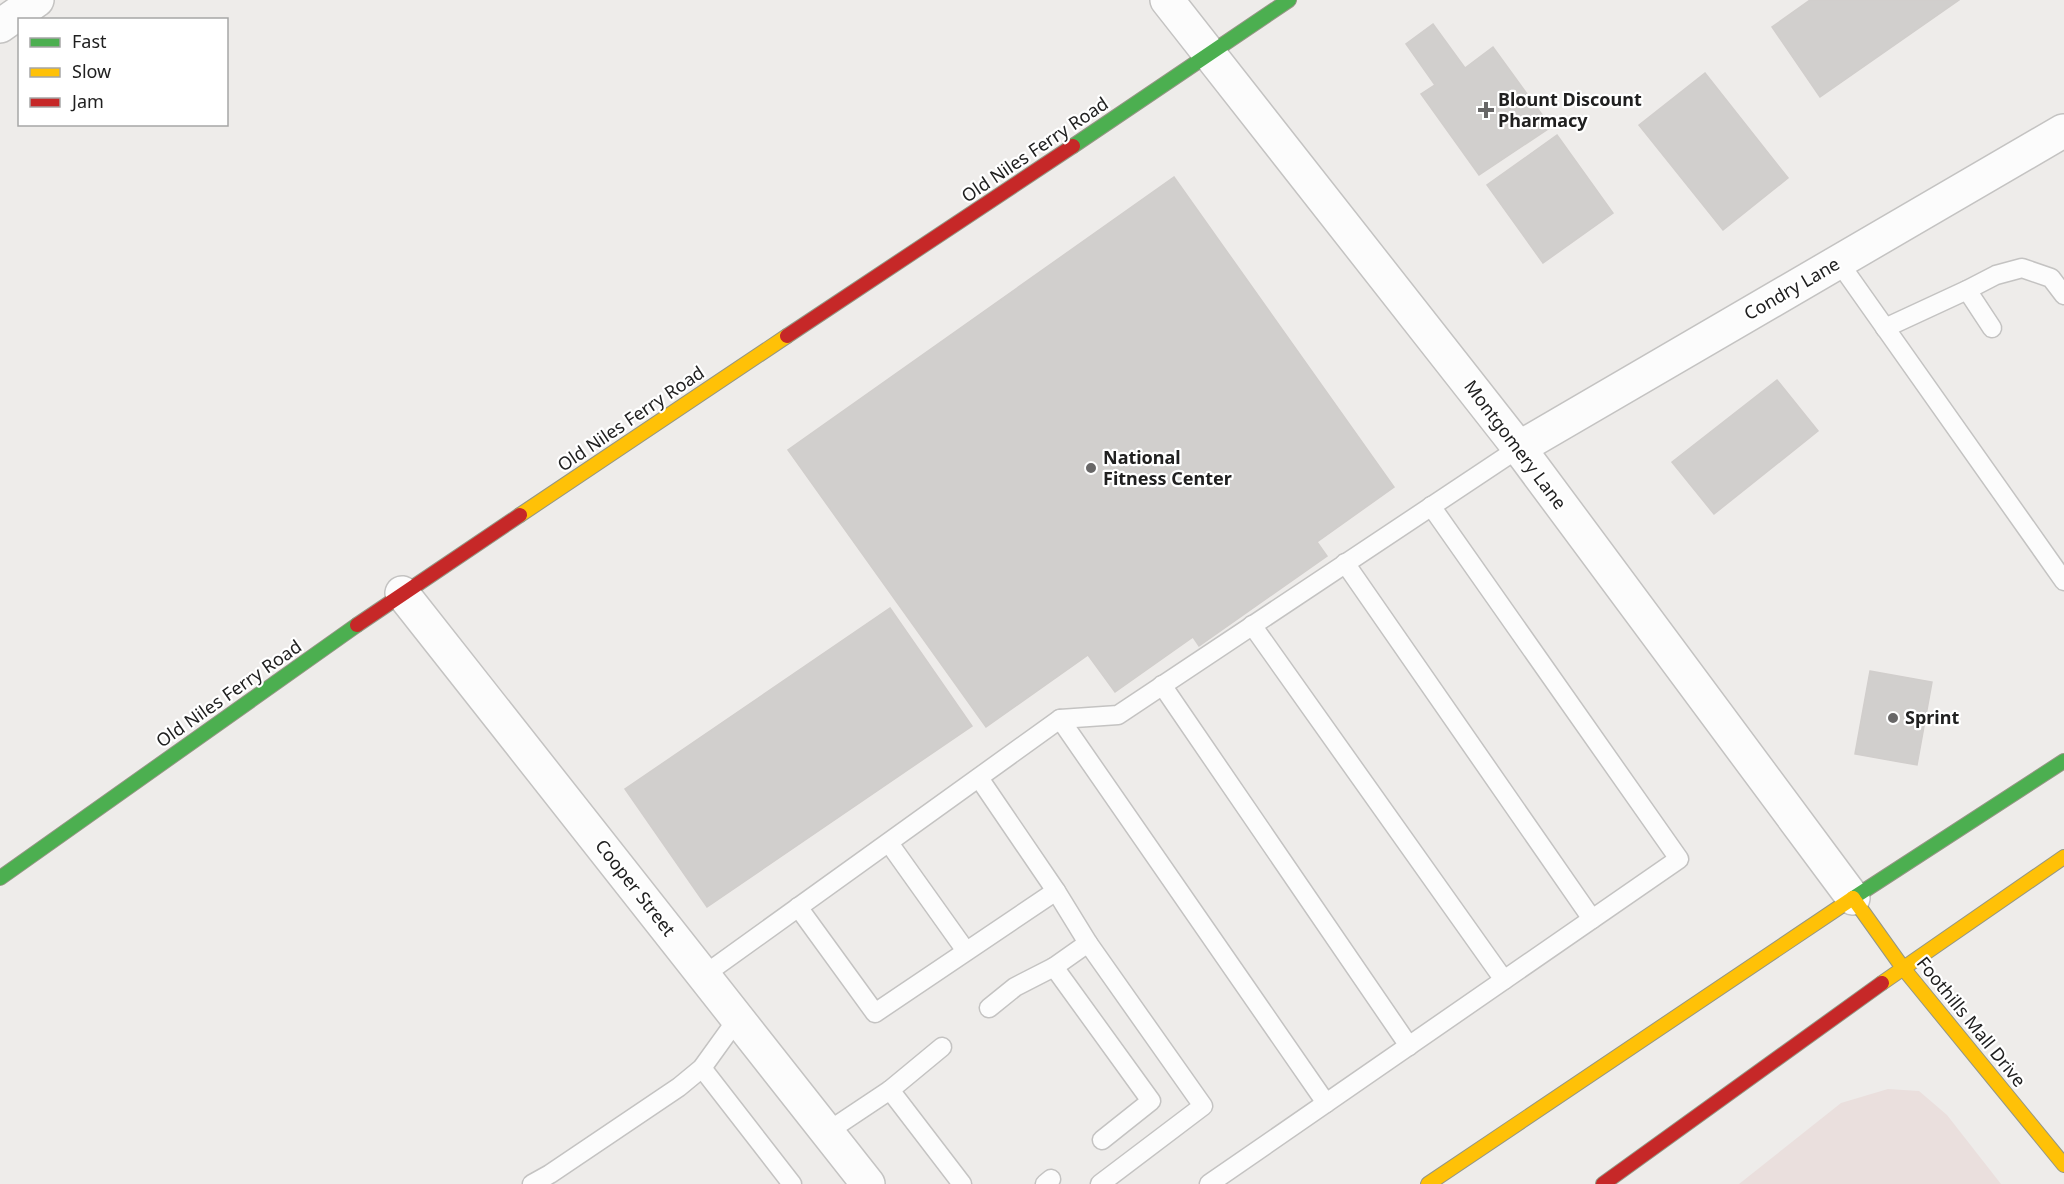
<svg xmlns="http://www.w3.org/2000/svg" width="2064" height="1184" font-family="'Noto Sans',sans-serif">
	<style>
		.commercial { fill: #eadfdd }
		.building { fill: #d1cfcd; stroke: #d1cecc; stroke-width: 1.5 }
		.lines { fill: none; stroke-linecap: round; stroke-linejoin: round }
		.lane-casing { stroke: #c4c3c2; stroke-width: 21 }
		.street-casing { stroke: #c4c3c2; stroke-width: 36 }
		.fast-casing { stroke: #949684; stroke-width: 16 }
		.slow-casing { stroke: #949684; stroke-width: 16 }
		.jam-casing { stroke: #949684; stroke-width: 16 }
		.lane { stroke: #fcfcfc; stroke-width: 18 }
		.street { stroke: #fcfcfc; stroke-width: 33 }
		.fast { stroke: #4caf50; stroke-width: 14 }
		.slow { stroke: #ffc107; stroke-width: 14 }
		.jam { stroke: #c62828; stroke-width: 14 }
		.poi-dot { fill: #686767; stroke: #fff; stroke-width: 2 }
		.labels { text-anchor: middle; stroke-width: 4.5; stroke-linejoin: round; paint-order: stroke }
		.poi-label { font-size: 18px; font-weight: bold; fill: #202020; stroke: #fff; text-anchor: start }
		.street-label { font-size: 18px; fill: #202020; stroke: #fff }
	</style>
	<rect width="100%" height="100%" fill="#eeecea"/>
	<polygon class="commercial" points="1888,1089 1919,1091 1947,1115 2001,1184 1739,1184 1841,1103"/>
	<g class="building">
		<polygon points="1810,0 1959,0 1820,97 1772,27"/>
		<polygon points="1433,24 1465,68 1493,47 1551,127 1479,175 1421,94 1435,85 1406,44"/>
		<polygon points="1705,73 1788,178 1723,230 1639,125"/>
		<polygon points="1557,135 1613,213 1543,263 1487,185"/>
		<polygon points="1174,177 1394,487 1317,542 1327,556 1199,646 1193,637 1115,692 1088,655 986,727 788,450"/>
		<polygon points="1777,380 1818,431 1714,514 1672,462"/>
		<polygon points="890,608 972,726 707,907 625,789"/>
		<polygon points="1870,671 1932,682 1917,765 1855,754"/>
	</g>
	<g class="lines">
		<g class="lane-casing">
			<g id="lane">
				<polyline points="1838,261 2064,581"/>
				<polyline points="1967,290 1992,328"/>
				<polyline points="1885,328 1967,290 1996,275 2022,268 2051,278 2064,295"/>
				<polyline points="1345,563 1592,919"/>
				<polyline points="1252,625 1504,980"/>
				<polyline points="1162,685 1409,1046"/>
				<polyline points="1060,719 1326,1103"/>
				<polyline points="979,778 1056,891 1088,943 1203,1106 1100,1184"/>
				<polyline points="889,843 966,951"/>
				<polyline points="798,907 875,1013 1056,891"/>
				<polyline points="1054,967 1151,1101 1102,1140"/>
				<polyline points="704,975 1060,719 1118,715 1519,448"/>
				<polyline points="989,1008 1015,987 1054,967 1088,943"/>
				<polyline points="702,1068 792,1184"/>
				<polyline points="890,1090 942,1047"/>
				<polyline points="827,1132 890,1090 962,1184"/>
				<polyline points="532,1184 550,1174 679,1087 702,1068 738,1018"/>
				<polyline points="1045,1184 1051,1179"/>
				<polyline points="1209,1184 1679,859 1431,506"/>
			</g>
		</g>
		<g class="street-casing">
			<g id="street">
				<polyline points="1167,0 1519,448 1853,898"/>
				<polyline points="0,26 37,0"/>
				<polyline points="1519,448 2063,131 2064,133"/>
				<polyline points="402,593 868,1184"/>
			</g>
		</g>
		<g class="fast-casing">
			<g id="fast">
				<polyline points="1073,146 1289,0"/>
				<polyline points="0,878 357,625"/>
				<polyline points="1853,898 2064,761"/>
			</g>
		</g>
		<g class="slow-casing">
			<g id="slow">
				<polyline points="520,515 787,336"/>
				<polyline points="1853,898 1903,968 2064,1165"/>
				<polyline points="1882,983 2064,857"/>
				<polyline points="1428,1184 1853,898"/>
			</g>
		</g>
		<g class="jam-casing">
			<g id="jam">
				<polyline points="787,336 1073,146"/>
				<polyline points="357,625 520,515"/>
				<polyline points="1603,1184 1882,983"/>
			</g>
		</g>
		<use href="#lane" class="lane"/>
		<use href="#street" class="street"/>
		<use href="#fast" class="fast"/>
		<use href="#slow" class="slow"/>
		<use href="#jam" class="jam"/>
	</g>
	<g class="poi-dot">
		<path d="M1483 101h6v6h6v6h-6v6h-6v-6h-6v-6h6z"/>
		<circle cx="1091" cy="468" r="6"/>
		<circle cx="1893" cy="718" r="6"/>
	</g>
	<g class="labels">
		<g class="poi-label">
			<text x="1498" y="106">Blount Discount<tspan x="1498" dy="21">Pharmacy</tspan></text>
			<text x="1103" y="464">National<tspan x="1103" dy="21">Fitness Center</tspan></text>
			<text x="1905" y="724">Sprint</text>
		</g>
		<g class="street-label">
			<text transform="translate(1035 150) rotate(-34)" y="6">Old Niles Ferry Road</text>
			<text transform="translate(1792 289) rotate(-30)" y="6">Condry Lane</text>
			<text transform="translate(631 419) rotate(-34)" y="6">Old Niles Ferry Road</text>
			<text transform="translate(1515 445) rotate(53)" y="6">Montgomery Lane</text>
			<text transform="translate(229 694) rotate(-35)" y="6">Old Niles Ferry Road</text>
			<text transform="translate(635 888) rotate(52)" y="6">Cooper Street</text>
			<text transform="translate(1971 1022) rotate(51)" y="6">Foothills Mall Drive</text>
		</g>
	</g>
	<rect x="18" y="18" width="210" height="108" fill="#ffffff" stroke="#a6a6a6" stroke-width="1.5"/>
	<rect x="30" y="38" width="30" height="9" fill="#4caf50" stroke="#a6a6a6" stroke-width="1.5"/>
	<text x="72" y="48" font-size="18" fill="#202020">Fast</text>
	<rect x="30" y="68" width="30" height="9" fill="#ffc107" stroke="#a6a6a6" stroke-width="1.5"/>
	<text x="72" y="78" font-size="18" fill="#202020">Slow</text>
	<rect x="30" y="98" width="30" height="9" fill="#c62828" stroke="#a6a6a6" stroke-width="1.5"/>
	<text x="72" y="108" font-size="18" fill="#202020">Jam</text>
</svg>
